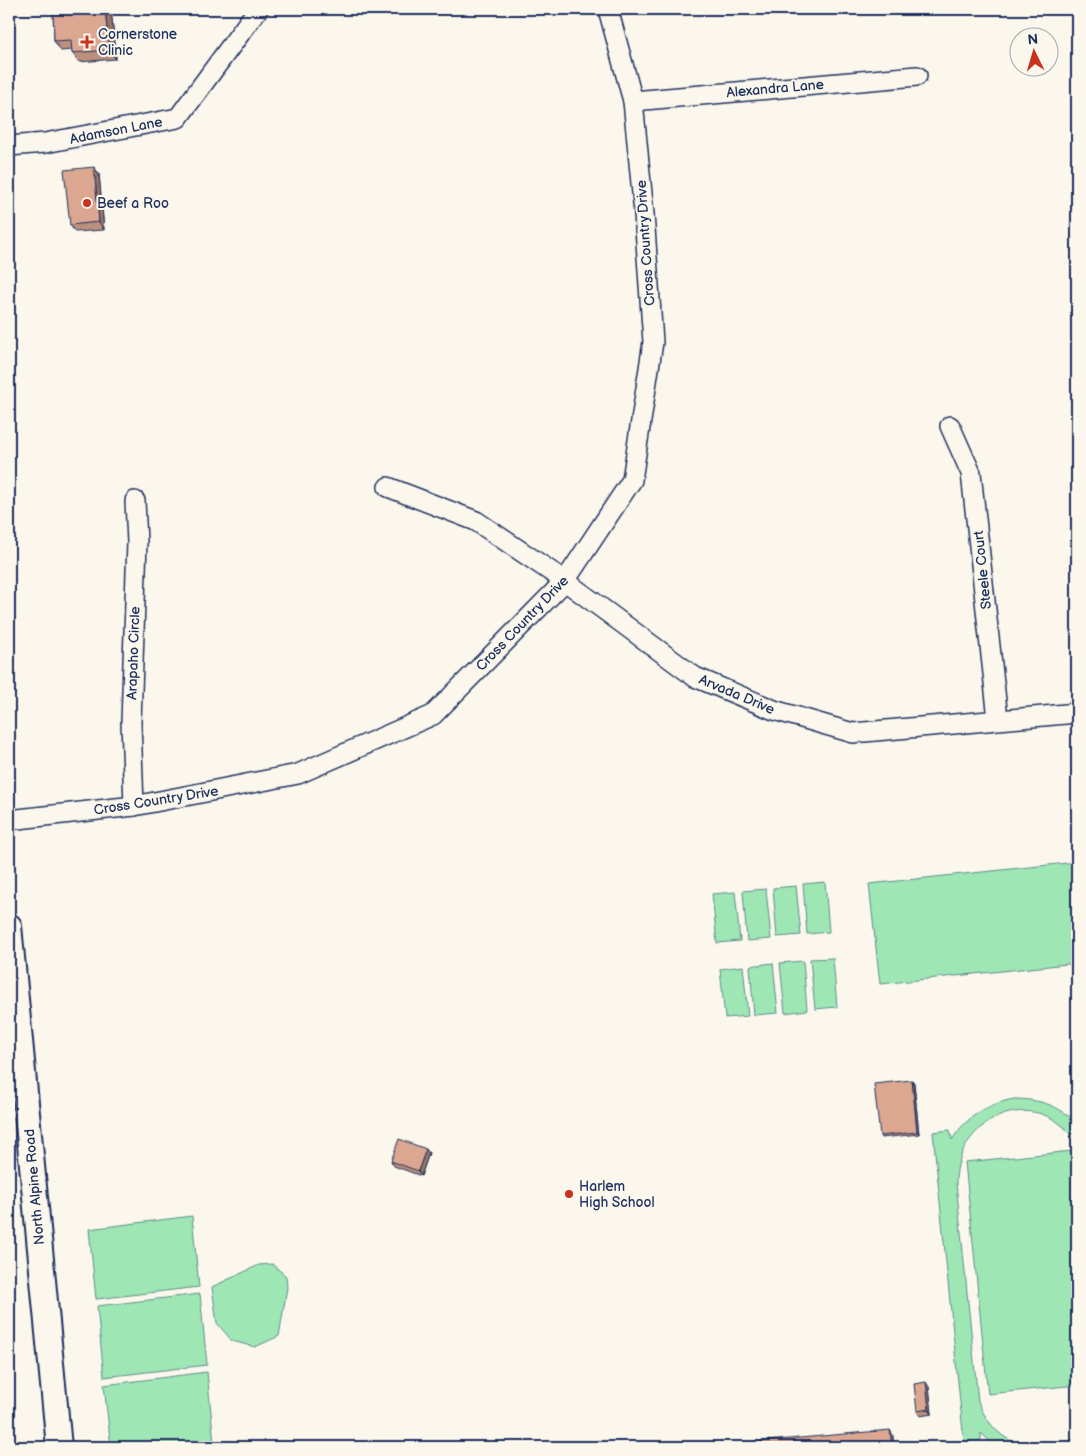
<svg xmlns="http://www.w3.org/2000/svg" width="1086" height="1456" font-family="'Balsamiq Sans',sans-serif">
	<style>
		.pitch { fill: #9ee7b5; stroke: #5c8b8a }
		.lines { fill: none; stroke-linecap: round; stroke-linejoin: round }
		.minor-casing { stroke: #1b2f5e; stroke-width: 22 }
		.major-casing { stroke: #1b2f5e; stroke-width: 28 }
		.minor { stroke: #fbf7ec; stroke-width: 19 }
		.major { stroke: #fbf7ec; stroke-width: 24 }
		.wall { fill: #bd907d; stroke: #1b2f5e }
		.shaded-wall { fill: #9a7566; stroke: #1b2f5e }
		.building { fill: #dca791; stroke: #1b2f5e }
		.poi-dot { fill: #c8321e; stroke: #fbf7ec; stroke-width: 2 }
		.labels { text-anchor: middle; stroke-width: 4; stroke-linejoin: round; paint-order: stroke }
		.poi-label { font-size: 14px; fill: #1b2f5e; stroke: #fbf7ec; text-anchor: start }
		.street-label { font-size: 14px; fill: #1b2f5e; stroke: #fbf7ec }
	</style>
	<rect width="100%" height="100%" fill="#fbf7ec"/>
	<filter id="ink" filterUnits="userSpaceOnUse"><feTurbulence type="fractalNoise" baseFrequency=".02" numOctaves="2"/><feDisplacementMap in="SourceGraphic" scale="10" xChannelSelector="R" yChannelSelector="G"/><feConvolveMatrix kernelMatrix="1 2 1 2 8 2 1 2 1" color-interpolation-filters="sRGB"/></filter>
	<g filter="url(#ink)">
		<g class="pitch">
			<polygon points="1077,862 1077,963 880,984 869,884"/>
			<polygon points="825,882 829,932 807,934 803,884"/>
			<polygon points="796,886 801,935 777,937 773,888"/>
			<polygon points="766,889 771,939 747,941 743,891"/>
			<polygon points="735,892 740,941 717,943 712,894"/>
			<polygon points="833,958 837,1007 815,1009 810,959"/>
			<polygon points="803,961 807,1010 785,1013 780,963"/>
			<polygon points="773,963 778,1013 754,1015 750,966"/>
			<polygon points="743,966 748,1016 725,1018 720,969"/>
			<path d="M 1014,1099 C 1038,1099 1059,1105 1077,1123 L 1077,1144 C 1042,1083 956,1114 956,1183 L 978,1401 C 987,1425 1004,1443 1031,1447 L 996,1447 L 981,1433 L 981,1440 L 964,1442 L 933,1132 L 950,1130 L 952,1140 C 966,1117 987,1104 1014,1099 Z"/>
			<polygon points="1073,1151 1077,1194 1077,1385 988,1394 965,1162"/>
			<polygon points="192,1216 199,1287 96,1299 89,1229"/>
			<polygon points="272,1264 286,1276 287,1288 279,1336 255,1347 232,1341 217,1323 212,1287 259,1265"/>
			<polygon points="200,1294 207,1365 104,1377 97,1306"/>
			<polygon points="207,1372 214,1443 182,1447 111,1447 104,1385"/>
			<polygon points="1077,1438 1077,1447 1052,1447"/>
		</g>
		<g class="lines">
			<g class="minor-casing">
				<g id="minor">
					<polyline points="633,101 917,76"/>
					<polyline points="9,146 45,143 178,118 258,9"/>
					<polyline points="950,426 971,473 998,719"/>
					<polyline points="388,487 476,521 565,581 695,677 774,710 853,733 1077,713"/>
					<polyline points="134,806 131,722 137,542 135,501"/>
					<polyline points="9,820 134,806 298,774 433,715 565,581 632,480 653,342 644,214 633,101 608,9"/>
				</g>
			</g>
			<g class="major-casing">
				<polyline id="major" points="9,926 59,1447"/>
			</g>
			<use href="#minor" class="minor"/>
			<use href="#major" class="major"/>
		</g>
		<g class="wall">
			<polygon points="53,9 111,9 116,59 79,62 72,53 72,50 61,51 54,41"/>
			<polygon points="94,167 99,174 104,230 75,232 70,225"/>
			<polygon points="912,1080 914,1083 919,1134 881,1138 880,1136"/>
			<polygon points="429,1153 421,1176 394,1166 391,1161"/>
			<polygon points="929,1387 932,1414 920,1416 917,1411"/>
		</g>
		<g class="shaded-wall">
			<polygon points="105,9 111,9 116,59 109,50"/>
			<polygon points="94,167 99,174 104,230 99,222"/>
			<polygon points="912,1080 914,1083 919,1134 917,1132"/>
			<polygon points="426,1149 429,1153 421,1176 418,1171"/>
			<polygon points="926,1382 929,1387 932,1414 929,1409"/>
			<polygon points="890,1430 893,1435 894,1447 892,1447"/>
		</g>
		<g class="building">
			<polygon points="53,9 105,9 109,50 72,53 71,40 54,41"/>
			<polygon points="94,167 99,222 70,225 64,170"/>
			<polygon points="912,1080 917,1132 880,1136 874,1084"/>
			<polygon points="399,1139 426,1149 418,1171 391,1161"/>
			<polygon points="926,1382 929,1409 917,1411 914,1384"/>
			<polygon points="890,1430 892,1447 707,1447 713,1441 721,1445"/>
		</g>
	</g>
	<g class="poi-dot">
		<path d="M84.5 34.5h5v5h5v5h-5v5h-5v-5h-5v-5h5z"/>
		<circle cx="87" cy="203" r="5"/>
		<circle cx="569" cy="1194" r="5"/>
	</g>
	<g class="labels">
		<g class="poi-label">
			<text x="98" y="39">Cornerstone<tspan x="98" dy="16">Clinic</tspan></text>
			<text x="97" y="208">Beef a Roo</text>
			<text x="579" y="1191">Harlem<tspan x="579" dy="16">High School</tspan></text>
		</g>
		<g class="street-label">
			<text transform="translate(775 88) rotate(-5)" y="5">Alexandra Lane</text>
			<text transform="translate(116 130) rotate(-11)" y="5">Adamson Lane</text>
			<text transform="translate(645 243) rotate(-94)" y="5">Cross Country Drive</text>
			<text transform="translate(982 570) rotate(-96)" y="5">Steele Court</text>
			<text transform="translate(522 623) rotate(-46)" y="5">Cross Country Drive</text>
			<text transform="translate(133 653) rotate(-88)" y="5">Arapaho Circle</text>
			<text transform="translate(737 694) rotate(23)" y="5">Arvada Drive</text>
			<text transform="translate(156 800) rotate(-9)" y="5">Cross Country Drive</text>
			<text transform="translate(34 1187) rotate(-95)" y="5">North Alpine Road</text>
		</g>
	</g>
	<rect width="1086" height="1456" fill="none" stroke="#fbf7ec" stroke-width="30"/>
	<rect x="15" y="15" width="1056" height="1426" fill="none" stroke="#1b2f5e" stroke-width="2" filter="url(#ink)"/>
	<g transform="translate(1034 52) rotate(355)"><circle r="24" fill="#fbf7ec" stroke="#a1a7b3"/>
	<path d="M0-4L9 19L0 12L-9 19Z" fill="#c8321e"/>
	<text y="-8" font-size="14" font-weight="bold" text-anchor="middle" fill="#1b2f5e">N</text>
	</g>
</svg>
